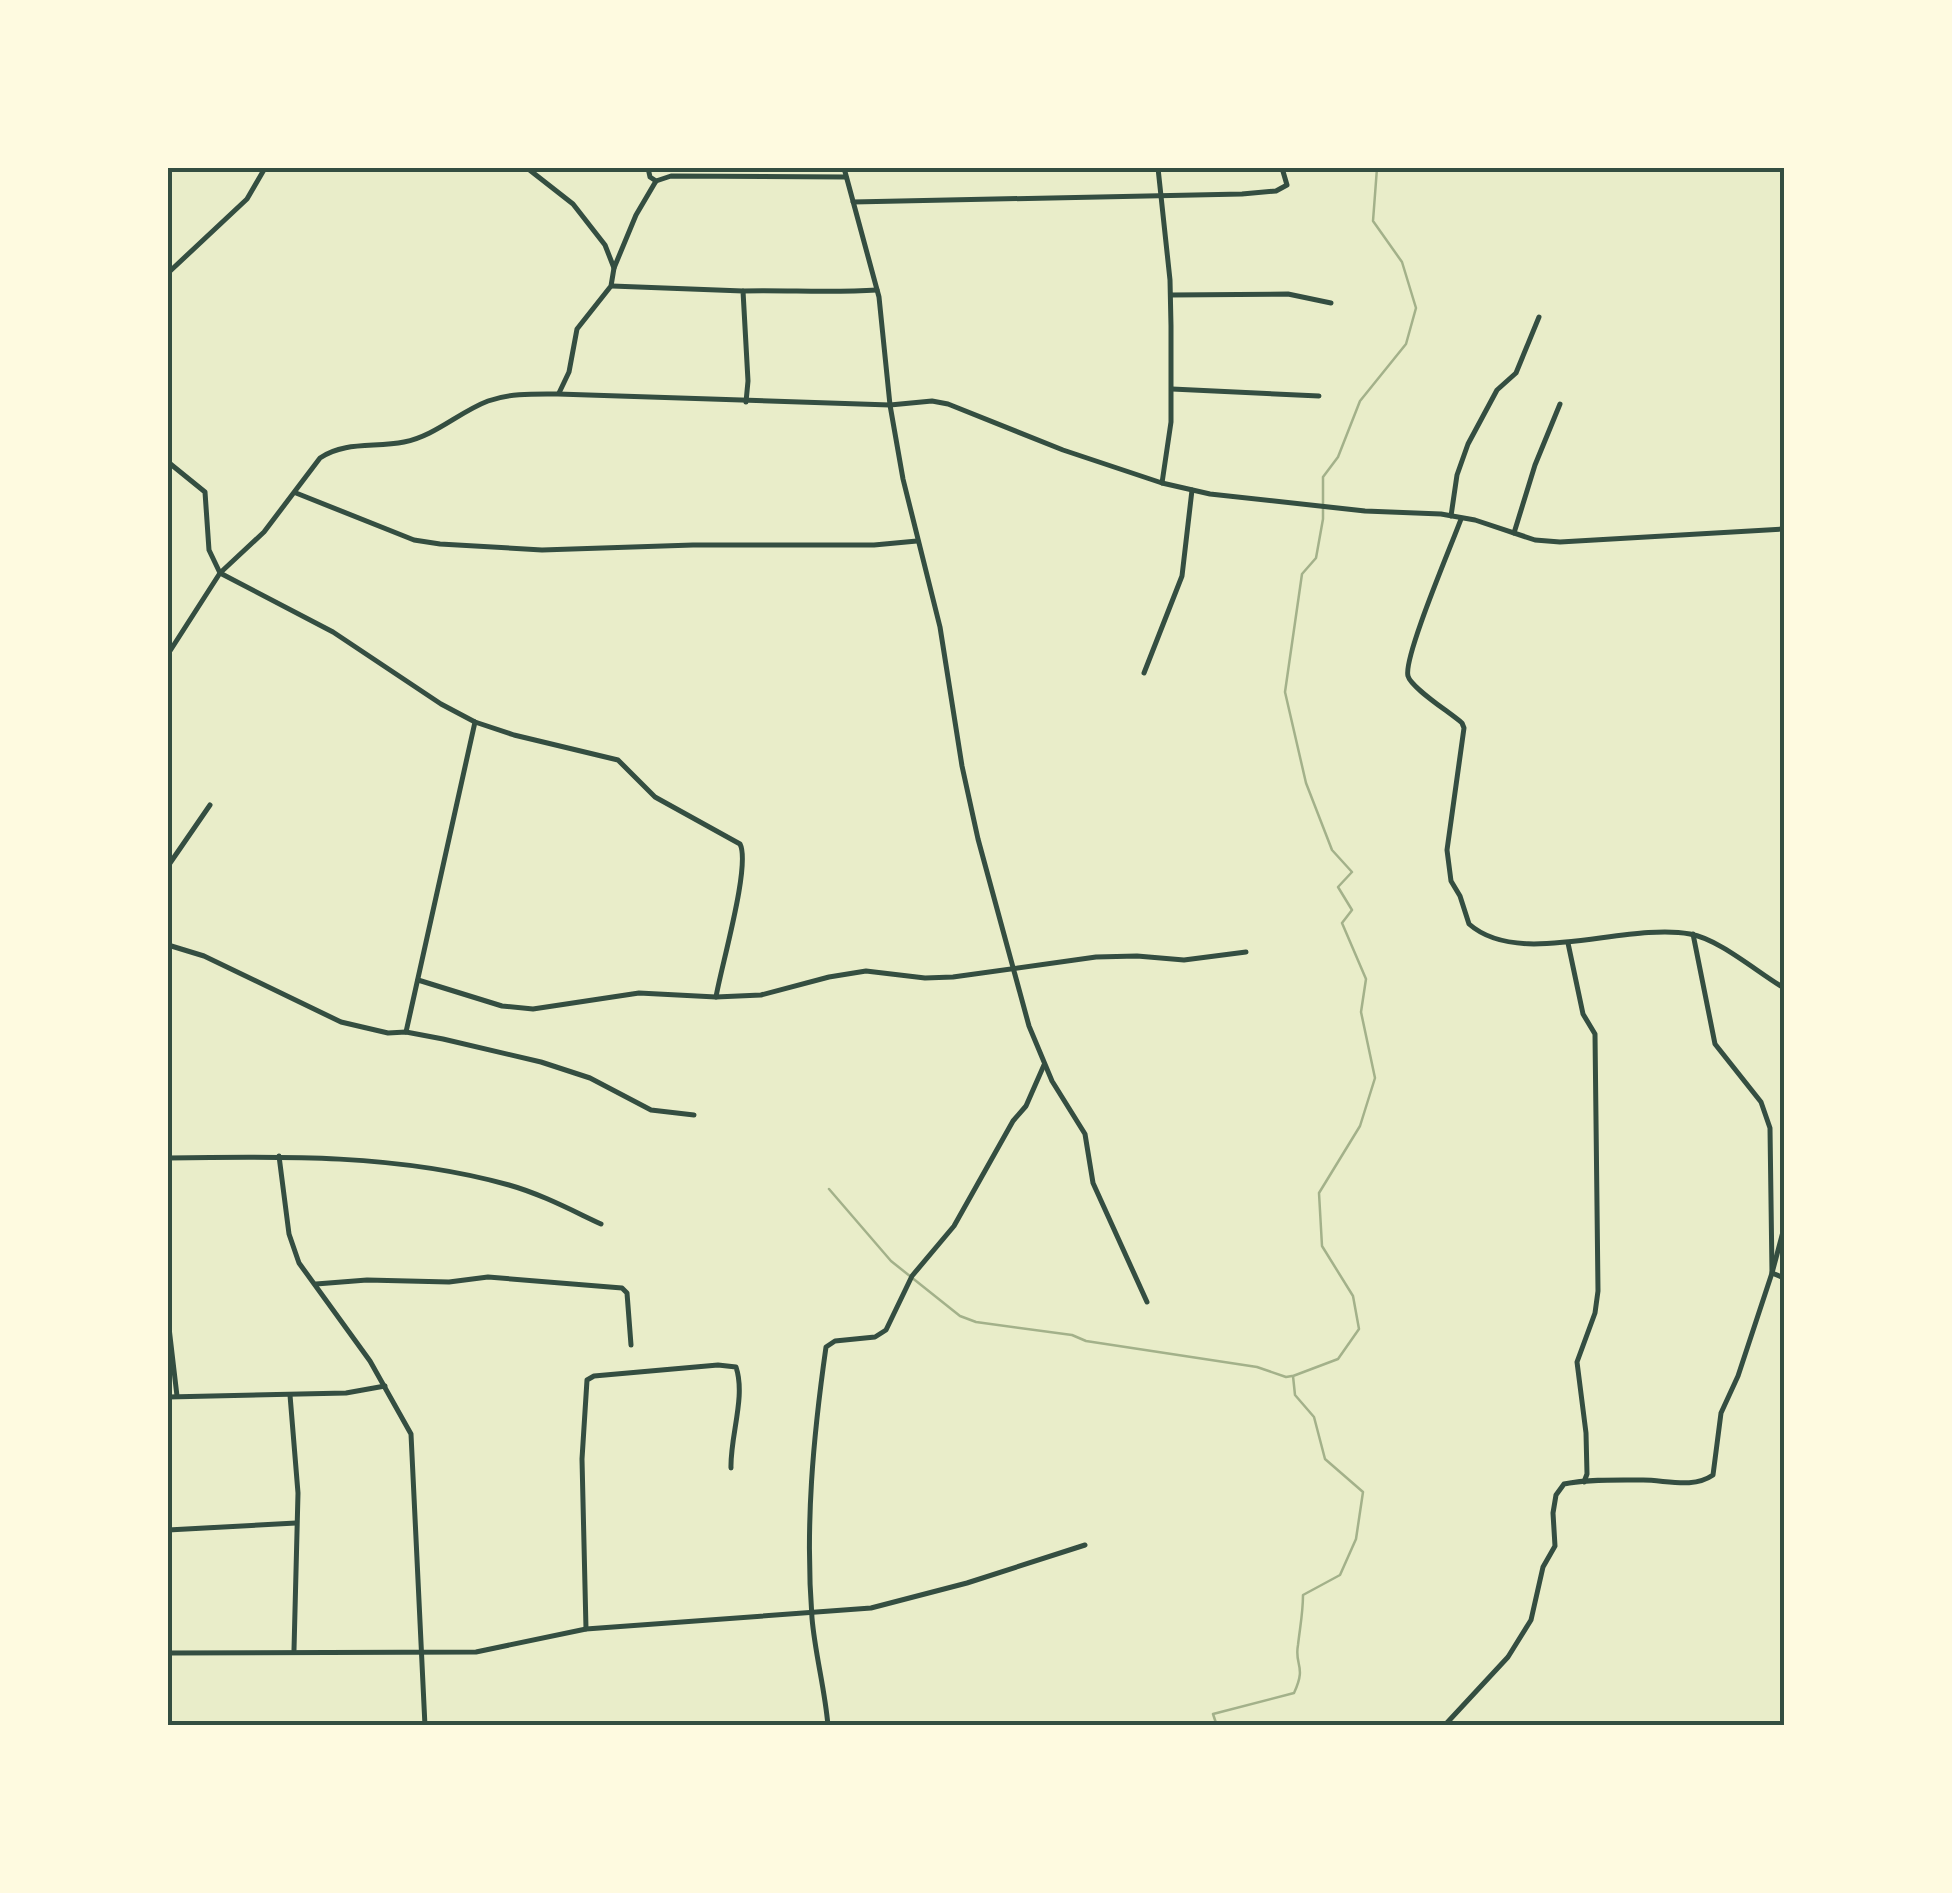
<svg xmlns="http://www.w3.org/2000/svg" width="1952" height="1893" font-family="'Roboto Condensed',sans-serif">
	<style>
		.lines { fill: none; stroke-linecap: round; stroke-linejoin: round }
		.stream { stroke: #a3b18a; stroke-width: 2.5 }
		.minor { stroke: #344e41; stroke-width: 5 }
		.neatline { fill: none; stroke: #344e41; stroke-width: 4 }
	</style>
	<rect width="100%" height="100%" fill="#e9edc9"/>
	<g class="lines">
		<g class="stream">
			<polyline points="829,1189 891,1261 960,1316 976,1322 1072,1335 1086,1341 1257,1367 1286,1377 1292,1376"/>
			<path d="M 1217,1726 L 1213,1714 L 1294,1693 C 1307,1665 1294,1666 1298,1645 C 1300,1627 1303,1613 1303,1595 L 1340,1575 L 1356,1539 L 1363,1492 L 1325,1459 L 1314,1417 L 1295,1395 L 1293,1376 L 1338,1359 L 1359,1329 L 1353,1296 L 1322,1246 L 1319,1193 L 1360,1126 L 1375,1078 L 1361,1012 L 1366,979 L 1342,923 L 1352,910 L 1338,887 L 1352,872 L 1332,850 L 1306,783 L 1285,692 L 1302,574 L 1316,558 L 1323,519 L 1323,477 L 1338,457 L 1360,401 L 1406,344 L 1416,308 L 1402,262 L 1373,221 L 1377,168"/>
		</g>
		<g class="minor">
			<polyline points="527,168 573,204 605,245 614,268 611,286 577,329 569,372 559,393"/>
			<polyline points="648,168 650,177 656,181"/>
			<polyline points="844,168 879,297 890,405 903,479 940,627 962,766 978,839 1029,1026 1052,1081 1085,1134 1093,1183 1147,1302"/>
			<polyline points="1158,168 1170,280 1171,326 1171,422 1162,483"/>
			<polyline points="853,202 1242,194 1276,191 1287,185 1282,168"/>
			<polyline points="614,268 636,215 656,181 671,176 846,177"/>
			<polyline points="168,273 247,199 265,168"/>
			<polyline points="612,286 743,291 748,381 746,402"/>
			<path d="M 743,291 C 788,290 832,293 877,290"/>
			<polyline points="1171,295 1288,294 1331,303"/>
			<polyline points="1172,389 1319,396"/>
			<polyline points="168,462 205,492 209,550 220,573 168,654"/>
			<polyline points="296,493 414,540 440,544 542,550 693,545 874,545 917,541"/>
			<polyline points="1451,516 1457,475 1468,444 1497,390 1516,373 1539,317"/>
			<path d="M 1461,519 C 1452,544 1403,658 1408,676 C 1411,688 1451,713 1462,723 L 1464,728 L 1447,850 L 1451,881 L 1460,896 L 1469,924 C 1520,969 1625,922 1690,934 C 1719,939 1757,972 1784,988"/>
			<polyline points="1514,533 1535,465 1560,404"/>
			<polyline points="1144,673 1182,576 1192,490"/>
			<polyline points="168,866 210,805"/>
			<polyline points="1568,943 1583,1014 1595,1034 1598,1291 1595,1313 1577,1362 1586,1433 1587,1474 1584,1482"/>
			<polyline points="168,945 204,956 341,1022 388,1033 406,1032 443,1039 541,1062 590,1078 651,1110 694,1115"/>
			<polyline points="418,980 502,1006 533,1009 639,993 716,997 761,995 829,977 866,971 925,978 953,977 1096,957 1137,956 1184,960 1246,952"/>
			<path d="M 716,997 C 721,967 751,865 740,844 L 655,797 L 618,760 L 514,735 L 475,722 L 441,704 L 333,632 L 220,573 L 264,532 L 320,458 C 345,441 375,448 404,442 C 435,436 459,412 488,401 C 510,393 535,394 558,394 L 890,405 L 932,401 L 948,404 L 1063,450 L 1162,483 L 1210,494 L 1365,511 L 1441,514 L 1475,520 L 1535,540 L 1560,542 L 1784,529"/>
			<polyline points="406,1032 475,722"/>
			<polyline points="279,1156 289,1234 299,1263 370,1361 411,1434 425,1726"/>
			<path d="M 168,1158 C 281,1156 399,1154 509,1185 C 541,1194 571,1210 601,1224"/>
			<polyline points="1784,1228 1772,1273 1784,1278"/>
			<polyline points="316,1284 367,1280 449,1282 488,1277 622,1288 627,1293 631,1345"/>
			<polyline points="168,1319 177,1396"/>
			<polyline points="290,1395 298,1493 294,1650"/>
			<polyline points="168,1397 346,1393 385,1386"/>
			<polyline points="168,1530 296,1523"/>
			<path d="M 586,1629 L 582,1459 L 587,1380 L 594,1376 L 718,1365 L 736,1367 C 746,1397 730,1436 731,1468"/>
			<polyline points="168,1653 476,1652 586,1629 871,1608 967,1583 1085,1545"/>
			<path d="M 828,1726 C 825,1689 815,1654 812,1618 C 805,1526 813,1438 826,1347 L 835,1341 L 875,1337 L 886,1330 L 912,1276 L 954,1226 L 1013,1121 L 1026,1106 L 1044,1065"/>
			<path d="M 1444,1726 L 1508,1657 L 1531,1620 L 1543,1567 L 1555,1546 L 1553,1513 L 1556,1495 L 1564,1484 C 1589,1479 1618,1480 1643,1480 C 1666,1480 1693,1489 1713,1475 L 1721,1413 L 1738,1376 L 1772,1273 L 1770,1128 L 1761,1102 L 1715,1044 L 1693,934"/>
		</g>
	</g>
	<rect width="1952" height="1893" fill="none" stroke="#fefae0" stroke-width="340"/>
	<rect x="170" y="170" width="1612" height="1553" class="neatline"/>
</svg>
